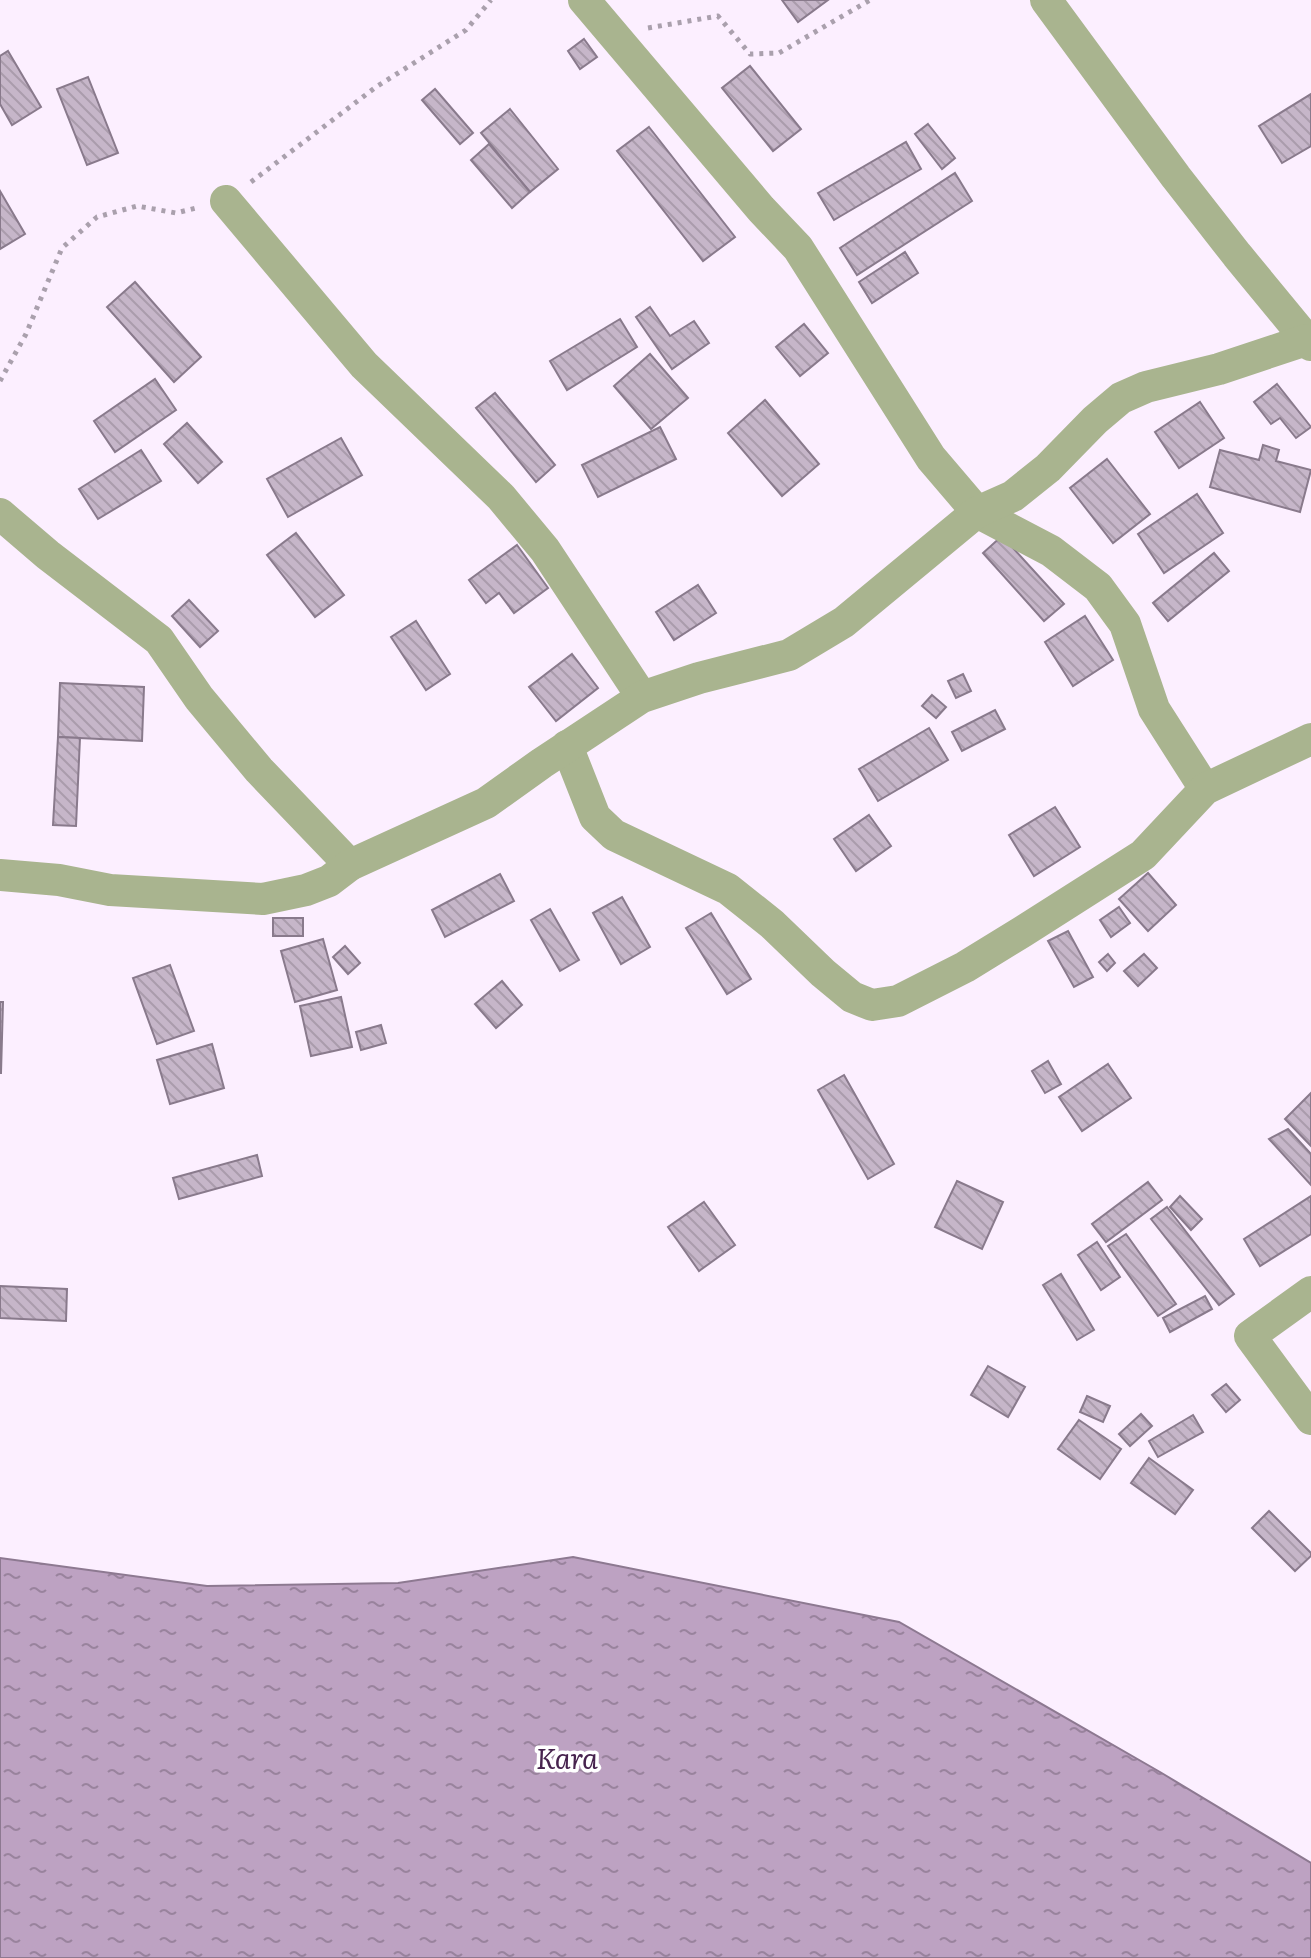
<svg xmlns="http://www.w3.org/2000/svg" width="1311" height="1958" font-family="Literata,serif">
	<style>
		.water { fill: url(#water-ripples); stroke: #8d7991; stroke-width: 2 }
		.building { fill: url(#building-back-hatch); stroke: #897a8c; stroke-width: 2 }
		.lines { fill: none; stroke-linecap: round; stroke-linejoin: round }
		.path { stroke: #aaa0ad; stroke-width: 5; stroke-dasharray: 4 6; stroke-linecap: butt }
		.minor { stroke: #a9b48f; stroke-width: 32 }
		.labels { text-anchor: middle; stroke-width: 7; stroke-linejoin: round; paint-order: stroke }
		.water-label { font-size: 28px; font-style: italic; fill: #47234e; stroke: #fff }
	</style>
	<defs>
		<pattern id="water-ripples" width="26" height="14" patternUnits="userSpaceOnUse" patternTransform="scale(2)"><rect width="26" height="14" fill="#bda2c2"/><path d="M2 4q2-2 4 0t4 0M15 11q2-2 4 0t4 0" fill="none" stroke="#99839d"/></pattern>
		<pattern id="building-back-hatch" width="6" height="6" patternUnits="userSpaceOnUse" patternTransform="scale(2)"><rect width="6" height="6" fill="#c6b6c9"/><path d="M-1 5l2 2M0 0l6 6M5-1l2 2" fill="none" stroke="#aa9cac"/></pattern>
	</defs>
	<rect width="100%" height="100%" fill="#fcefff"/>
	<polygon class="water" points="573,1557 899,1622 1160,1772 1311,1863 1311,1958 0,1958 0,1558 207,1586 398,1583"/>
	<g class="building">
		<polygon points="782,0 828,0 798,22"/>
		<polygon points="584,39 597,57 580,69 568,51"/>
		<polygon points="8,51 41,107 12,125 0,104 0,56"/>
		<polygon points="750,66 801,129 773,151 722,88"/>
		<polygon points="88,77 118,153 87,165 57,89"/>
		<polygon points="435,89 473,133 460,144 422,100"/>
		<polygon points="1311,94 1311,146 1282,163 1259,126"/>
		<polygon points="510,109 558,169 530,192 481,133"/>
		<polygon points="928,124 955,158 942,169 915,134"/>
		<polygon points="649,127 735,237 703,261 617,151"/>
		<polygon points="906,142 921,169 834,220 818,193"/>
		<polygon points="489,144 530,192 512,208 471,160"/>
		<polygon points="955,173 972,201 857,275 840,248"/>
		<polygon points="0,191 25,234 0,249"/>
		<polygon points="905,252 918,273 872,303 859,282"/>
		<polygon points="135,282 201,357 174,382 107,307"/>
		<polygon points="650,307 670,336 694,321 709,343 672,369 636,317"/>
		<polygon points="620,319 637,347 567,390 550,361"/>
		<polygon points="804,324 828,353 800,376 776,347"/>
		<polygon points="650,354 688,398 651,429 614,386"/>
		<polygon points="155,379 176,410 115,452 94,421"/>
		<polygon points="1277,384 1311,427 1296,438 1280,418 1271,424 1254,402"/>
		<polygon points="495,393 555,465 536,482 476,408"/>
		<polygon points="765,400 819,464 782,496 728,433"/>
		<polygon points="1200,402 1224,438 1179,468 1155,432"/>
		<polygon points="187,423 222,462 198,483 164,444"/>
		<polygon points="660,427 676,459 598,497 582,465"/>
		<polygon points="341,438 362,475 288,517 267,479"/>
		<polygon points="1263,445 1279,450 1276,461 1311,470 1300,512 1210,487 1220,450 1259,460"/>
		<polygon points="141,450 161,481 98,519 79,489"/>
		<polygon points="1107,459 1150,514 1113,543 1070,488"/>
		<polygon points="1197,494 1223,533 1164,573 1138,534"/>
		<polygon points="296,533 344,595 315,617 267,555"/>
		<polygon points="1002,536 1064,604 1044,621 983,553"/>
		<polygon points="517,545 548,588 514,613 499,593 486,603 469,580"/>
		<polygon points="1214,553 1229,571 1168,621 1153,603"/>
		<polygon points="698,585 716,613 674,640 656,612"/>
		<polygon points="189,600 218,631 200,647 172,616"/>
		<polygon points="1085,616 1113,660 1073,686 1045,642"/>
		<polygon points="416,621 450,674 426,690 391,637"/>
		<polygon points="572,654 598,688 556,721 529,687"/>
		<polygon points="963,674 971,691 956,698 948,681"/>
		<polygon points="60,683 144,687 142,741 58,737"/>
		<polygon points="932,695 946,707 936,718 922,706"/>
		<polygon points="995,710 1005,729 962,751 952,732"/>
		<polygon points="929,728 948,760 878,801 859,769"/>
		<polygon points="58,737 80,738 76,826 53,825"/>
		<polygon points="1055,807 1080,847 1034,876 1009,835"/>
		<polygon points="869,815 891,846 856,871 834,839"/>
		<polygon points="1148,873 1176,905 1148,931 1119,899"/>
		<polygon points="500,874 514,901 445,937 432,910"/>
		<polygon points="622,897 650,947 621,964 593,913"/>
		<polygon points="1119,907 1130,923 1111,937 1100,920"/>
		<polygon points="550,909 579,960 560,971 531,920"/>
		<polygon points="711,913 751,979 727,994 686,928"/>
		<rect x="273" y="918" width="30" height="18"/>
		<polygon points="1068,931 1093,977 1074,987 1048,941"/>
		<polygon points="323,939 337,990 295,1002 281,951"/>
		<polygon points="345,946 360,963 348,974 333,957"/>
		<polygon points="1108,954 1115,963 1107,971 1099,962"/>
		<polygon points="1144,954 1157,968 1138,986 1124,971"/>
		<polygon points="170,965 194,1031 157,1044 133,978"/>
		<polygon points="502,981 522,1005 496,1028 475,1004"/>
		<polygon points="341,997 352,1047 311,1056 300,1006"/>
		<polygon points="0,1002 3,1002 1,1073 0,1073"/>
		<polygon points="381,1025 386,1043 361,1050 356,1032"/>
		<polygon points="212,1044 224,1088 170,1104 157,1060"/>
		<polygon points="1048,1061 1061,1084 1045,1093 1032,1071"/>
		<polygon points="1108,1064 1131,1098 1082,1131 1059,1097"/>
		<polygon points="844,1075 894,1164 868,1179 818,1090"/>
		<polygon points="1311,1093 1311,1146 1285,1119"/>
		<polygon points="1288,1129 1311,1154 1311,1185 1269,1139"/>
		<polygon points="257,1155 262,1176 179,1199 173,1178"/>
		<polygon points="957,1181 1003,1202 982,1249 935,1227"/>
		<polygon points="1148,1182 1162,1200 1106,1242 1092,1224"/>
		<polygon points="1180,1196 1202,1219 1191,1230 1170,1207"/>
		<polygon points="1311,1196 1311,1234 1260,1266 1244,1239"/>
		<polygon points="704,1202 735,1245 699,1271 668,1227"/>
		<polygon points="1167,1207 1234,1294 1219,1305 1151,1219"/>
		<polygon points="1126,1234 1176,1304 1158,1316 1108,1246"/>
		<polygon points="1097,1242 1120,1277 1101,1290 1078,1255"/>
		<polygon points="1061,1274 1094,1330 1077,1340 1043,1285"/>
		<polygon points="0,1286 67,1289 66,1321 0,1318"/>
		<polygon points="1205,1296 1212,1309 1170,1332 1163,1318"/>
		<polygon points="988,1366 1025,1387 1008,1417 971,1395"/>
		<polygon points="1226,1384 1240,1400 1226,1412 1212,1395"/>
		<polygon points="1087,1396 1110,1406 1103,1422 1080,1412"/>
		<polygon points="1141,1414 1152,1426 1130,1446 1119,1434"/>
		<polygon points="1193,1415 1203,1432 1158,1457 1149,1441"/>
		<polygon points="1079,1420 1121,1449 1100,1479 1058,1449"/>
		<polygon points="1149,1458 1193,1490 1175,1514 1131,1483"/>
		<polygon points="1269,1511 1311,1553 1311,1556 1295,1571 1252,1528"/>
	</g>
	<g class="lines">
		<g class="path">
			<polyline points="648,28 718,16 750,54 779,53 870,0"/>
			<polyline points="251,182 376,87 466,30 491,0"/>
			<polyline points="0,381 26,334 62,248 97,217 137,206 176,213 196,208"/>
		</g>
		<g class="minor">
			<polyline points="584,0 761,209 798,248 931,458 977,512 1051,551 1098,587 1125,624 1154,709 1205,789"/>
			<polyline points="1046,0 1176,177 1237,255 1311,345"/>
			<polyline points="226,201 364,365 501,497 545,550 642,697"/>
			<polyline points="0,514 48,555 159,640 199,698 259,770 350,865"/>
			<polyline points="567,746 595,817 614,835 728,889 772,924 823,973 852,997 872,1005 898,1001 965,967 1022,932 1143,855 1205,789 1311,739"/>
			<polyline points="0,875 59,880 110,890 263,899 306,890 329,881 350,865 486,803 542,763 642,697 699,678 789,655 844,622 977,512 1013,496 1048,468 1095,420 1121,398 1146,387 1219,369 1306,340"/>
			<polyline points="1311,1292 1250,1336 1311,1419"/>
		</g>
	</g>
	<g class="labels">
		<g class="water-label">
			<text x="567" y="1769">Kara</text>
		</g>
	</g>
</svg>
